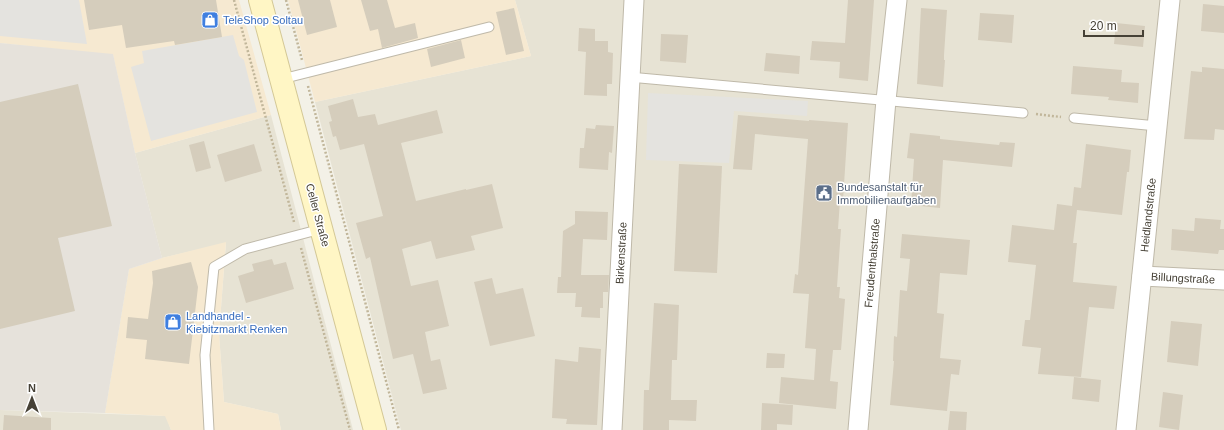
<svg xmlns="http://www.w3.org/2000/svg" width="1224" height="430" font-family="Arial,sans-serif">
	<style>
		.residential { fill: #e7e3d4 }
		.commercial { fill: #f6e9d1 }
		.industrial { fill: #e6e2db }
		.parking { fill: #e4e3df }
		.building { fill: #d5cdbc }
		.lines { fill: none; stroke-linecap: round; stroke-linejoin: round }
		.service-casing { stroke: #bfb9a9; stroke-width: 11 }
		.minor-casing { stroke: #bfb9a9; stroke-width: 21 }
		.secondary-casing { stroke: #d4c896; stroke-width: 24 }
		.path { stroke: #c1b69a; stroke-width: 2.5; stroke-dasharray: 2 2; stroke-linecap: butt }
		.service { stroke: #fff; stroke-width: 9 }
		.minor { stroke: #fff; stroke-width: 19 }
		.secondary { stroke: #fff6c5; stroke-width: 22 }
		.labels { text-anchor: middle; stroke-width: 3; stroke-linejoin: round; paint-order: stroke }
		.shop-label { font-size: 11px; fill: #366cbe; stroke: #fff; text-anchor: start }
		.service-label { font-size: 11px; fill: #4e5e75; stroke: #fff; text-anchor: start }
		.street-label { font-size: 11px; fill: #464136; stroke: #fff }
	</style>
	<rect width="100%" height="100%" fill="#f3f1e7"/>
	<g class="residential">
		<polygon points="515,0 1224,0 1224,430 401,430 315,102 531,56"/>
		<polygon points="271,115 353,430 281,430 278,414 224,402 219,334 226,243 162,258 135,153"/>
		<polygon points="0,410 166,416 171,430 0,430"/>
	</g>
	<g class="commercial">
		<polygon points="0,0 239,0 271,115 135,153 113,55 0,43"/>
		<polygon points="288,0 515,0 531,56 315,102"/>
		<polygon points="226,242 219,334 224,402 278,414 281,430 171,430 165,416 105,413 129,269 162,258"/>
	</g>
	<polygon class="industrial" points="0,43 113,54 135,153 162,258 129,269 105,413 0,410"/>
	<g class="parking">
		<polygon points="0,0 79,0 87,44 0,36"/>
		<polygon points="233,35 239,56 244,60 257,112 151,141 131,67 144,63 142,51"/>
		<polygon points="648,93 808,101 807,116 734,111 729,163 646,160"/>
	</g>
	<g class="building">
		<polygon points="84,0 216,0 222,37 175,45 174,41 126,48 122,25 89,30"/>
		<polygon points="298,0 330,0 337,27 307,35"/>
		<polygon points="361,0 387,0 395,28 415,23 418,38 382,48 378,29 370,31"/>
		<polygon points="848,0 874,0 868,81 839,78 840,62 810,60 812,41 845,43"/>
		<polygon points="1203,4 1224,6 1224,33 1201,31"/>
		<polygon points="514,8 524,51 506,55 496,12"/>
		<polygon points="921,8 947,10 944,55 944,60 945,60 943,87 917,84"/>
		<polygon points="980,13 1014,15 1012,43 978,40"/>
		<polygon points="1116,23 1145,26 1143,47 1114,44"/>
		<polygon points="579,28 595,29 595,41 608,41 608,52 613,53 612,84 607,84 607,96 584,95 586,52 578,51"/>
		<polygon points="661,34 688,35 686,63 660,61"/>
		<polygon points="461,40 465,58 431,67 427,49"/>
		<polygon points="766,53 800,56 799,74 764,71"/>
		<polygon points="1073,66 1122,70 1121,82 1139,83 1138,103 1108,100 1109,97 1071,94"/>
		<polygon points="1202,67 1224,69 1224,130 1215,129 1214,140 1184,139 1191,71 1202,72"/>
		<polygon points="78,84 112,226 58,238 75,311 0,329 0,102"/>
		<polygon points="353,99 358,117 375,114 378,125 437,110 443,133 401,143 416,201 466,189 466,190 492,184 503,228 471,236 475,250 436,259 431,241 402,249 411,286 438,280 449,326 425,332 431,361 440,359 447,389 423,394 413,354 393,359 370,257 366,259 356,223 383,216 364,144 340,150 336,136 333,137 329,122 332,121 328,106"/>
		<polygon points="738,115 809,121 809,120 848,123 843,200 840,200 838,229 841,229 837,287 840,287 839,298 845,299 841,350 833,350 830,381 838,382 836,409 779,403 781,377 814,380 816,349 805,348 809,294 793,293 795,274 798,275 808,139 755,134 752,170 733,169"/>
		<polygon points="596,125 614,126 612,153 609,152 608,170 579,168 580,148 584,148 586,128 595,129"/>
		<polygon points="910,133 940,136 940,139 999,145 1000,142 1015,143 1012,167 943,160 940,208 911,205 914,159 907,158"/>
		<polygon points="204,141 211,168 196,172 189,145"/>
		<polygon points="254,144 262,171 225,182 217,155"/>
		<polygon points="1086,144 1131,150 1129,172 1127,172 1122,215 1077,210 1073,243 1077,243 1073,282 1117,286 1114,309 1089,307 1081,377 1038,374 1041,348 1022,346 1025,320 1030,320 1036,265 1008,262 1012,225 1054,230 1057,204 1072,206 1074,187 1081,188"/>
		<polygon points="679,164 722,166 717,273 674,271"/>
		<polygon points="575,211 608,212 607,240 583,239 581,275 609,275 608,292 603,292 603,308 600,308 600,318 581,317 582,307 575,307 576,293 557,293 558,277 561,277 563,231 575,224"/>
		<polygon points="1195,218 1221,220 1220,229 1224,229 1224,250 1219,250 1218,254 1171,250 1172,229 1194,231"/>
		<polygon points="902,234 970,240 967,275 940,273 937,313 944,314 940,358 961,360 959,375 951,374 947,411 890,405 894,361 893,361 894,336 897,337 900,290 907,291 910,259 900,258"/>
		<polygon points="272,259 274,265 286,262 294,289 246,303 238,276 254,271 252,264"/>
		<polygon points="191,262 198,287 189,364 145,359 147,340 126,338 128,317 148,319 153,283 152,271"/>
		<polygon points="492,278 496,294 523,288 535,336 490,346 474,282"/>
		<polygon points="654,303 679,305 677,360 672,360 671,400 697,400 696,421 669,420 669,430 643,430 644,390 649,390"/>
		<polygon points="1171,321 1202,324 1198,366 1167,362"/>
		<polygon points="579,347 601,349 597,425 566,424 567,419 552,418 555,359 578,362"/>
		<polygon points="767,353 785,354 784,368 766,368"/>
		<polygon points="1074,377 1101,380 1099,402 1072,399"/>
		<polygon points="1163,392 1183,395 1179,430 1159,427"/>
		<polygon points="762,403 793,405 792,425 777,424 777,430 761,430"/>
		<polygon points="950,411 967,412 966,430 948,430"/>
		<polygon points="4,415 51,418 51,430 3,430"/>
	</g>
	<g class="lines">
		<g class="service-casing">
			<g id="service">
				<polyline points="629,77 1023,113"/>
				<polyline points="282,79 489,27"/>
				<polyline points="1074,118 1157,126"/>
				<polyline points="209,430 205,355 214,267 245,249 321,229"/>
			</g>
		</g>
		<g class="minor-casing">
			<g id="minor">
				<polyline points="1142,276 1224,280"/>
				<polyline points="612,430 634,0"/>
				<polyline points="858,430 886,100 897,0"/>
				<polyline points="1126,430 1170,0"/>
			</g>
		</g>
		<g class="secondary-casing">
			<polyline id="secondary" points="260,0 375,430"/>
		</g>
		<g class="path">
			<polyline points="234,0 294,222"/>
			<polyline points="286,0 302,60"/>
			<polyline points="308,86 399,430"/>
			<polyline points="1036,114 1061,117"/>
			<polyline points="301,248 350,430"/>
		</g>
		<use href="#service" class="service"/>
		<use href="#minor" class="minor"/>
		<use href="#secondary" class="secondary"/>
	</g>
	<defs>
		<g id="shop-square" transform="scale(0.9)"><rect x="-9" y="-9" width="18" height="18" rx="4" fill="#3f7fe0" stroke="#fff"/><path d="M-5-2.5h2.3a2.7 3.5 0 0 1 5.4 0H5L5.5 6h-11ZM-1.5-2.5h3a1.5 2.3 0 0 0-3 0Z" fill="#fff"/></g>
		<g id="civic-square" transform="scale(0.9)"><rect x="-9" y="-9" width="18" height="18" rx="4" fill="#5c6f8a" stroke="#fff"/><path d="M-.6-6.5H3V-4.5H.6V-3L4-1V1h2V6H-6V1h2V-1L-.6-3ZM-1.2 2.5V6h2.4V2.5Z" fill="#fff"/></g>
	</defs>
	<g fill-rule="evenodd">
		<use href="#shop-square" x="210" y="20"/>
		<use href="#civic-square" x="824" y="193"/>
		<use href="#shop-square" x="173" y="322"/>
	</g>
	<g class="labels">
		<g class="shop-label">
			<text x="223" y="24">TeleShop Soltau</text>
			<text x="186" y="320">Landhandel -<tspan x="186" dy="13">Kiebitzmarkt Renken</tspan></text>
		</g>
		<g class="service-label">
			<text x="837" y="191">Bundesanstalt für<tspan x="837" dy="13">Immobilienaufgaben</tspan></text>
		</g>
		<g class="street-label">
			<text transform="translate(318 215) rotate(75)" y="4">Celler Straße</text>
			<text transform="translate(1148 215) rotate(-84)" y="4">Heidlandstraße</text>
			<text transform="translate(621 253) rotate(-87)" y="4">Birkenstraße</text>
			<text transform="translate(872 263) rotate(-85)" y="4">Freudenthalstraße</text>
			<text transform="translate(1183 278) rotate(3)" y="4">Billungstraße</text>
		</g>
	</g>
	<g transform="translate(32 398)" stroke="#ffffff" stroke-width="3" paint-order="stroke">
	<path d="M0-3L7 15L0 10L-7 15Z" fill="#464136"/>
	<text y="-6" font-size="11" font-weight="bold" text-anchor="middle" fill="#464136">N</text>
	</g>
	<path d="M1084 30v6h59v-6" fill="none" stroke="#464136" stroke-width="2"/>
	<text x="1090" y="30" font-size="12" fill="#464136" stroke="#ffffff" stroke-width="3" paint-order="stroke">20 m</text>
</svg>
